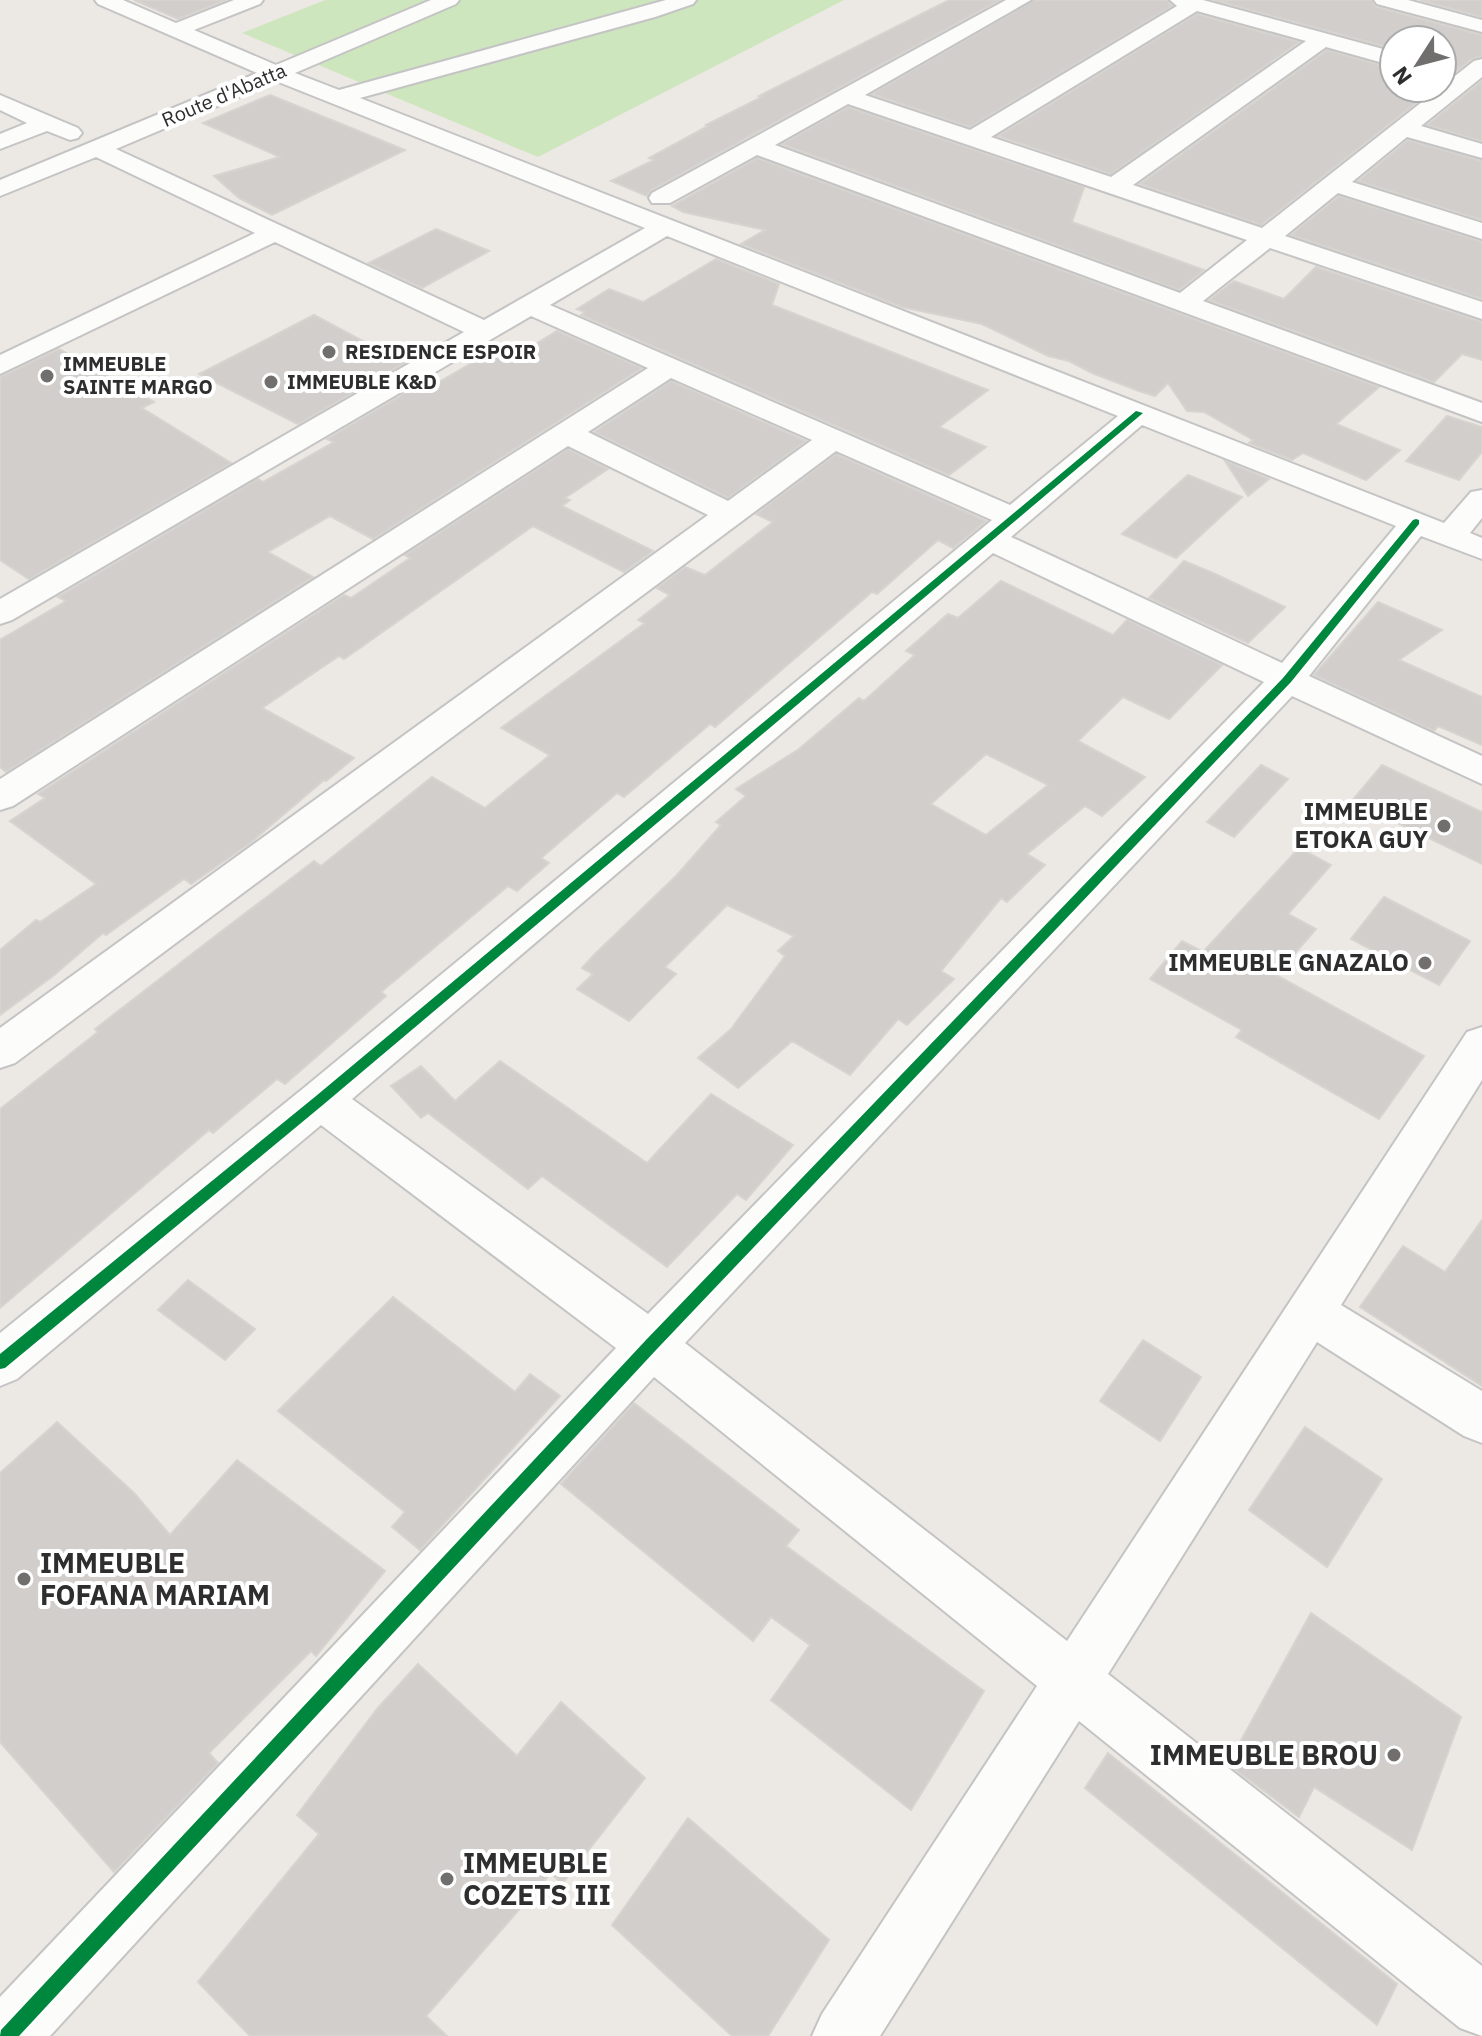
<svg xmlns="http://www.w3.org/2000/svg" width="1482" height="2036" font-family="'IBM Plex Sans',sans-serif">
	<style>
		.green { fill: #cee6be }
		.building { fill: #d1cecb; stroke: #d7d4d0; stroke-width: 2; fill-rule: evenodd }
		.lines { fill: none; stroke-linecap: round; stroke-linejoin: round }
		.minor-casing { stroke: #c5c4c5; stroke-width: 4 }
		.minor { fill: #fcfcfb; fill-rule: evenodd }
		.cycleway-casing { stroke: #fff; stroke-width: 5 }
		.cycleway { fill: #00873e; fill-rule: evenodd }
		.poi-dot { fill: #706f6e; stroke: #fff; stroke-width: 3 }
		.labels { text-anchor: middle; stroke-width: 8; stroke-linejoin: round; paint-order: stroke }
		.far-street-label { font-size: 20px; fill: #2e2e2e; stroke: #fff }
		.far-poi-label { font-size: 20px; font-weight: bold; fill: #2e2e2e; stroke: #fff; text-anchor: start }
		.poi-label { font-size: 24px; font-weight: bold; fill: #2e2e2e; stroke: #fff; text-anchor: end }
		.near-poi-label { font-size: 28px; font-weight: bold; fill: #2e2e2e; stroke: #fff; text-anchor: start }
	</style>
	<rect width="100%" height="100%" fill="#ece8e4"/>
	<polygon class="green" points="325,0 844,0 538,157 242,33"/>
	<g class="building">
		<polygon points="134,0 226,0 178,19"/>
		<polygon points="949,0 1000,0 651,190 647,196 611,181 654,160 649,158 708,126 706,125 762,97 759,96"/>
		<polygon points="1034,0 1167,0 1172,6 970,127 872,94"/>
		<polygon points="1214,0 1371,0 1376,7 1482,35 1482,56 1472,59 1442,82 1442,40 1394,40 1394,49"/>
		<polygon points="1420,0 1482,0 1482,17"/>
		<polygon points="1197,14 1299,42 1111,174 998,136"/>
		<polygon points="1327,50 1394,69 1394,88 1435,88 1261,225 1140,184"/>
		<polygon points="1482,81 1482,141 1427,125"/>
		<polygon points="270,95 361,132 405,150 272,215 239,198 214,176 280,157 203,123"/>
		<polygon points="848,107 1084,187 1072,222 1204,270 1179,290 782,144"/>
		<polygon points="1408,140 1482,161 1482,220 1358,181"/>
		<polygon points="757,158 1379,387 1336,424 1400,450 1366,480 1303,453 1292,460 1249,443 1253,440 1204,412 1187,411 1168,383 1155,396 1139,391 1092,373 1069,361 1048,356 982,324 902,307 741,244 765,230 683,212 672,206"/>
		<polygon points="1339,196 1482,242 1482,299 1291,235"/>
		<polygon points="436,229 489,251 422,288 369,263"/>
		<polygon points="716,259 779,284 772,305 988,390 939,427 986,447 949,475 581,315 585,312 577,309 609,289 643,302"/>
		<polygon points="1316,267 1482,322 1482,360 1462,354 1434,382 1209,300 1234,281 1284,299"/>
		<polygon points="314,315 404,363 298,424 199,374"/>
		<polygon points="557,331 642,368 373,539 330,516 268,552 313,577 6,772 0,767 0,640 66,601 58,597 258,479 263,482 334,442 327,439 431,378 439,382 499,347 518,355"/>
		<polygon points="59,349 154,402 142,408 231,463 29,579 0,560 0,377"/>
		<polygon points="671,381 806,441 728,498 594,432"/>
		<polygon points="1447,416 1482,427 1482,452 1459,480 1406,461"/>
		<polygon points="568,449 608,469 565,498 570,500 562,506 653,551 624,572 533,526 344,659 339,656 262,708 354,758 326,781 324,780 250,843 191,884 184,879 106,935 103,933 53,976 0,1015 0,950 36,920 40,922 96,884 10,821 45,798 38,794 344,595 351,598 410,558 405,555"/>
		<polygon points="836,454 986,521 953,548 938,540 877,594 872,592 715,727 710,724 624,797 617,793 541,858 549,863 517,891 508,886 381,992 386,996 285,1084 277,1079 213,1133 209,1130 0,1308 0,1109 98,1032 95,1029 197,950 314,861 321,866 432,777 485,808 550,755 501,728 645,623 638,620 670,595 657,588 685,567 705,575 773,522 756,514"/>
		<polygon points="1225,461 1269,479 1248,496"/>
		<polygon points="1188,475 1242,497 1176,558 1122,534"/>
		<polygon points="1184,561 1213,573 1285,607 1248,643 1149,598"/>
		<path d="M 1001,581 L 1113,635 L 1127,620 L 1222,665 L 1169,719 L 1123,697 L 1078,741 L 1145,777 L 1102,816 L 1085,806 L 1027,854 L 1045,865 L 1007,902 L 1001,898 L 941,971 L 954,979 L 907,1025 L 898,1019 L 850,1075 L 792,1041 L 738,1088 L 698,1058 L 731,1029 L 785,956 L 778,951 L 794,936 L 727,905 L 665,967 L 676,974 L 629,1021 L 577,989 L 593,974 L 582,968 L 595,954 L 677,875 L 721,825 L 716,822 L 746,796 L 736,789 L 799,749 L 859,698 L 864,701 L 915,655 L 906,651 L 948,614 L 958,618 ZM 986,754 L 1048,785 L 986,835 L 931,804 Z"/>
		<polygon points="1378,602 1442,630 1399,660 1482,697 1482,745 1438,726 1434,731 1314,675"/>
		<polygon points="1261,765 1288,779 1234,837 1207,822"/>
		<polygon points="1382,765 1482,812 1482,864 1352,801"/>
		<polygon points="1299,848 1331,865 1288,914 1316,929 1276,975 1424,1056 1379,1119 1236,1037 1242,1030 1150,979 1182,941 1203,952"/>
		<polygon points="1384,897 1470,941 1439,985 1351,939"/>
		<polygon points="500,1061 647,1163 711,1094 793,1145 746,1200 737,1194 667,1267 542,1176 528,1189 428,1113 421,1118 391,1086 421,1066 455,1101"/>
		<polygon points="1482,1220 1482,1386 1360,1307 1403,1246 1445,1272"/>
		<polygon points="188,1280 255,1329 225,1360 158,1310"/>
		<polygon points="393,1297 515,1392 530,1374 560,1396 420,1550 392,1527 405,1512 278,1411"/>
		<polygon points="1143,1340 1201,1377 1160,1441 1100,1401"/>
		<polygon points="634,1403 799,1530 786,1546 984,1691 911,1810 771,1700 810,1645 771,1617 753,1641 561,1484"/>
		<polygon points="57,1422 134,1493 170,1535 237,1460 385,1571 316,1656 311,1651 209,1753 218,1763 114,1872 0,1742 0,1473"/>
		<polygon points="1305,1427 1382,1479 1327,1567 1249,1510"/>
		<polygon points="1311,1613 1461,1717 1412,1850 1314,1787 1299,1817 1228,1764"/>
		<polygon points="418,1664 517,1756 561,1702 645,1778 562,1884 551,1873 426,2016 447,2036 250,2036 198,1982 319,1834 297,1815 377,1709"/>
		<polygon points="1108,1753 1397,1984 1377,2025 1085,1788"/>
		<polygon points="688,1818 829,1940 768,2036 732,2036 612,1925"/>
	</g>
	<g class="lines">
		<g class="minor-casing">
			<g id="minor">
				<path d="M 95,0 L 123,0 L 176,23 L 234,0 L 263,0 L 260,4 L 194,30 L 276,65 L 431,0 L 459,0 L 456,4 L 295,73 L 339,90 L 666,0 L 696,0 L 693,4 L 655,17 L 360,98 L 1444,523 L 1471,492 L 1482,490 L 1482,518 L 1470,533 L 1482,538 L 1482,559 L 1421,536 L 1309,676 L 1482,756 L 1482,784 L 1292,696 L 685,1343 L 1067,1641 L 1467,1032 L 1482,1027 L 1482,1080 L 1341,1305 L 1482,1391 L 1482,1443 L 1464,1436 L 1317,1342 L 1108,1674 L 1482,1966 L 1482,2036 L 1460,2028 L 1079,1721 L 880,2036 L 812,2036 L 822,2014 L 1037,1686 L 654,1377 L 50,2036 L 0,2036 L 0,1997 L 616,1348 L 321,1125 L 17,1379 L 0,1386 L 0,1333 L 305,1087 L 992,520 L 836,451 L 15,1063 L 0,1068 L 0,1028 L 708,515 L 568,446 L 13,806 L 0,810 L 0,779 L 648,368 L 531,316 L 12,620 L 0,624 L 0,599 L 464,332 L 275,242 L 0,374 L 0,355 L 255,233 L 96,157 L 0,196 L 0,180 L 257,73 L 98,4 ZM 276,81 L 645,228 L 484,320 L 116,149 ZM 667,236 L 1118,416 L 1010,505 L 550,305 ZM 671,378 L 812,440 L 728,501 L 588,432 ZM 1142,425 L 1396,526 L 1282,663 L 1011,537 ZM 993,553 L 1264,682 L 648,1314 L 352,1099 Z"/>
				<path d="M 1006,0 L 1031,0 L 865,95 L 970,130 L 1177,6 L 1170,0 L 1203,0 L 1394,52 L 1394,66 L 1326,47 L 1133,185 L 1262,228 L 1474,61 L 1482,59 L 1482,77 L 1421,126 L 1482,144 L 1482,158 L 1407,137 L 1352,182 L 1482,223 L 1482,239 L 1338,193 L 1285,236 L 1482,302 L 1482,319 L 1270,248 L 1203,301 L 1482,403 L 1482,422 L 757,155 L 670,203 L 652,203 L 649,198 L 652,193 ZM 1197,11 L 1306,41 L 1111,177 L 991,137 ZM 848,104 L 1247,240 L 1180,293 L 775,145 Z"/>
				<polygon points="1374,0 1408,0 1482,20 1482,32 1377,4"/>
				<polygon points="0,95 78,128 82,133 78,138 70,140 47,131 0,149 0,134 27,123 0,110"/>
			</g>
		</g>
		<use href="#minor" class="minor"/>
		<g class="cycleway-casing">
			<g id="cycleway">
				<polygon points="1136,411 1143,413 324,1104 5,1368 0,1369 0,1354 316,1096"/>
				<polygon points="1416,519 1419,520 1419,524 1291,682 656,1350 19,2036 0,2036 1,2030 646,1340 1283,678 1413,520"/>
			</g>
		</g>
		<use href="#cycleway" class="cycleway"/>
	</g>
	<g class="poi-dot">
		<circle cx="329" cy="352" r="8"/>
		<circle cx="47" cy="376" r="8"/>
		<circle cx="271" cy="382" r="8"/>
		<circle cx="1444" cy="826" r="8"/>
		<circle cx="1425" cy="963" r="8"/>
		<circle cx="24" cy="1579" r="8"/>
		<circle cx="1394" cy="1755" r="8"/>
		<circle cx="447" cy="1879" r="8"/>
	</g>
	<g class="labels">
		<g class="far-street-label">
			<text transform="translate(224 95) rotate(-23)" y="7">Route d'Abatta</text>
		</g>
		<g class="far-poi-label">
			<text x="345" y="359">RESIDENCE ESPOIR</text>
			<text x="63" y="371">IMMEUBLE<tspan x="63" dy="23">SAINTE MARGO</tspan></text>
			<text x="287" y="389">IMMEUBLE K&amp;D</text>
		</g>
		<g class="poi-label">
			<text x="1428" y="820">IMMEUBLE<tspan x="1428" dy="28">ETOKA GUY</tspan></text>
			<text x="1409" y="971">IMMEUBLE GNAZALO</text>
		</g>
		<g class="near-poi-label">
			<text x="40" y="1573">IMMEUBLE<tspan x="40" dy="32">FOFANA MARIAM</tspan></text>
			<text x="1378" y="1765" text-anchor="end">IMMEUBLE BROU</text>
			<text x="463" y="1873">IMMEUBLE<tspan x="463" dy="32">COZETS III</tspan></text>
		</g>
	</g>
	<g transform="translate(1418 64) rotate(234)"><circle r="38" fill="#ffffff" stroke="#ababab" stroke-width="2"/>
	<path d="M0-6L14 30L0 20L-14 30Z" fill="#706f6e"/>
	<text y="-12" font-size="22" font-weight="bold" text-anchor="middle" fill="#2e2e2e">N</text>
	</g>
</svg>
